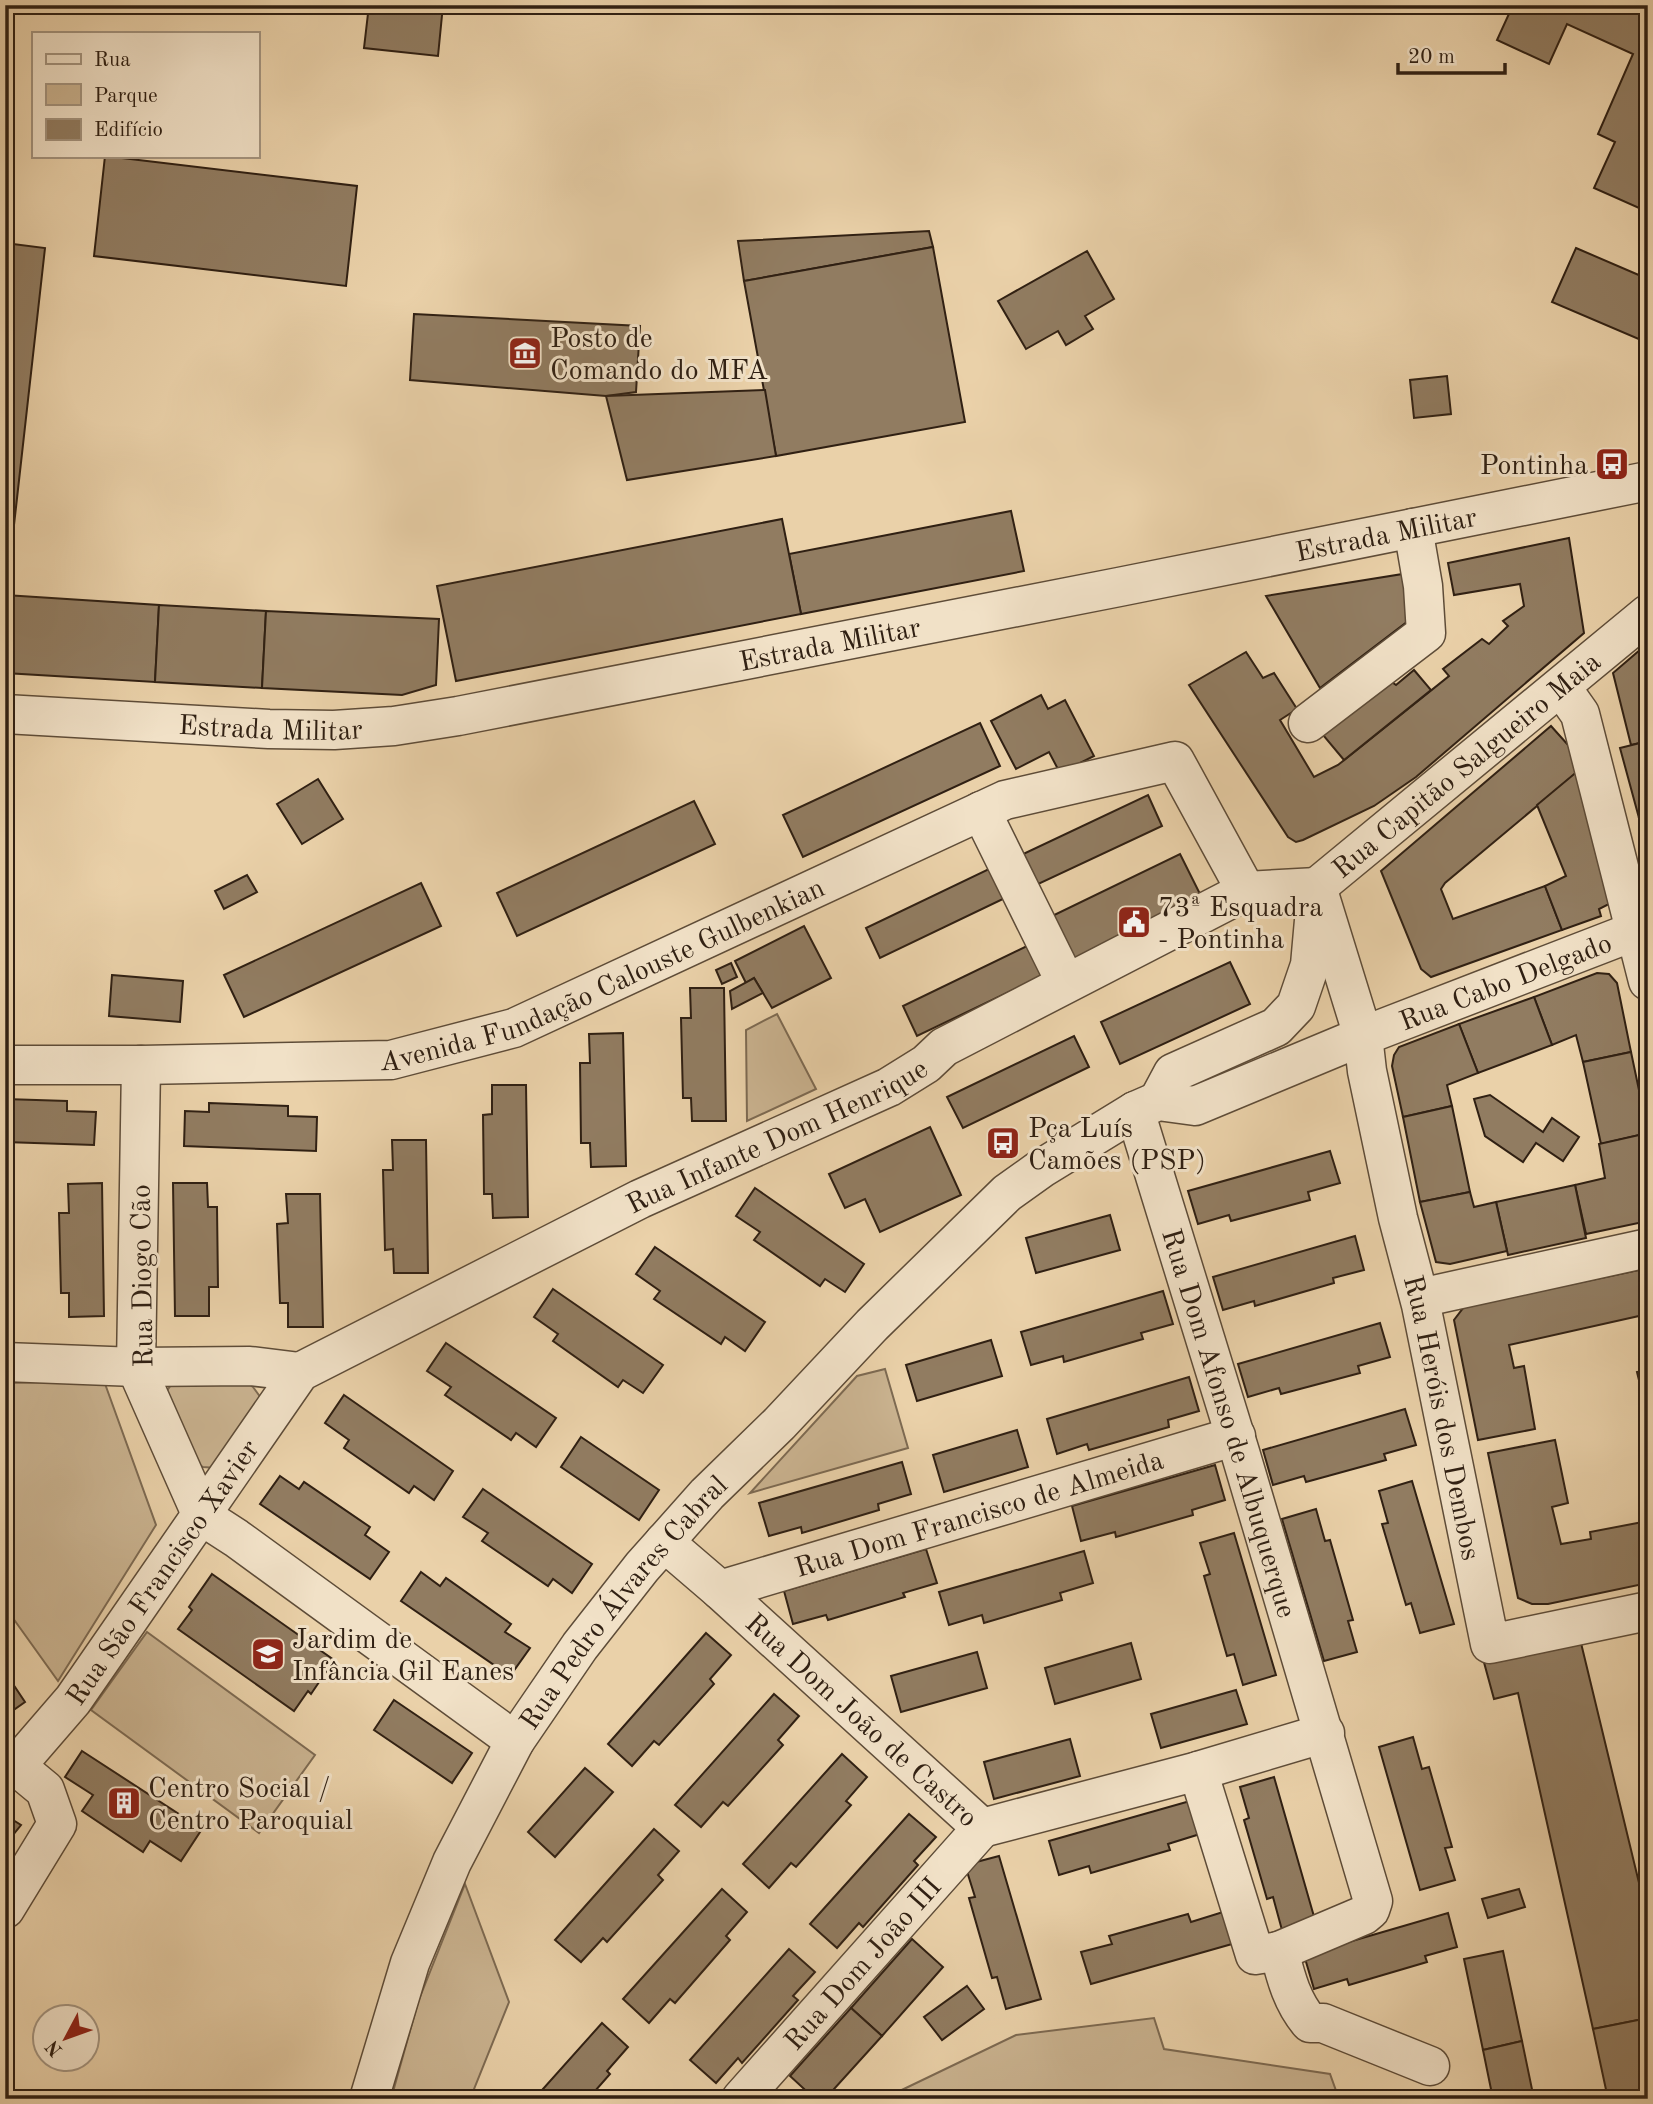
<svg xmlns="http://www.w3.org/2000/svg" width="1653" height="2104" font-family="'Old Standard TT',serif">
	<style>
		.green { fill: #cab390; stroke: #7d6a52; stroke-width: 2 }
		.building { fill: #917c61; stroke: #302013; stroke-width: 2 }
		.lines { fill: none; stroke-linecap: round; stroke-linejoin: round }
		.minor-casing { stroke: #5e4c38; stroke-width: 41 }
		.minor { stroke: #f1e1c7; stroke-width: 38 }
		.labels { text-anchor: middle; stroke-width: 6; stroke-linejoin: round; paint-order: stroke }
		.poi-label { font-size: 28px; fill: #302013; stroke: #f1e1c7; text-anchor: start }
		.street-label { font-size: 28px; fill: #302013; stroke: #f1e1c7 }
	</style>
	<rect width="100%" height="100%" fill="#ead1a9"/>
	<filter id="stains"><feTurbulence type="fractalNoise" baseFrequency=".00286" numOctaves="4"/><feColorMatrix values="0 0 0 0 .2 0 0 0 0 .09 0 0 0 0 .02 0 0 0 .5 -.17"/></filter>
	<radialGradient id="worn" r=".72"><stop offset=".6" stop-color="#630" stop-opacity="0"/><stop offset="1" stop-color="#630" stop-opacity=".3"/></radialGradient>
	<g class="green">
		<polygon points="777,1014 816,1089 747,1121 746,1030"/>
		<polygon points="885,1369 908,1448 750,1493 857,1376"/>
		<polygon points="241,1378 253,1387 261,1398 216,1468 203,1467 192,1460 166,1392 174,1381"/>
		<polygon points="104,1381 156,1525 58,1681 5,1607 5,1383"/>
		<polygon points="147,1632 315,1755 259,1833 91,1710"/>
		<polygon points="465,1884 509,2002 470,2099 391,2099 418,2002"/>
		<polygon points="1154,2018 1164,2049 1330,2074 1339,2099 883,2099 1016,2035"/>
	</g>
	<g class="building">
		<polygon points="369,5 443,5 438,56 364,48"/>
		<polygon points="1513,5 1648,5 1648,212 1594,188 1615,142 1598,134 1633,54 1567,24 1549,64 1497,40"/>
		<polygon points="105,156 357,186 346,286 94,256"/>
		<polygon points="929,231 933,247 744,281 738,241"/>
		<polygon points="5,243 45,248 13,534 5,533"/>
		<polygon points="933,247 965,422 776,456 744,281"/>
		<polygon points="1576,248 1648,279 1648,343 1552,302"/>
		<polygon points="1087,251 1114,299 1085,316 1093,329 1066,345 1058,331 1026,349 998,301"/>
		<polygon points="414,314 640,326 636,392 606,396 410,380"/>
		<polygon points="1447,376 1451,414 1414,418 1410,380"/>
		<polygon points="765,390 776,456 627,480 606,396"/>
		<polygon points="1011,511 1024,571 801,614 789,554"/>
		<polygon points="782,519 801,614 456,681 437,586"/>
		<polygon points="1569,538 1584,633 1416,777 1374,806 1303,840 1296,842 1288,837 1189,685 1246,652 1263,678 1274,673 1297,709 1280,720 1314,777 1338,765 1449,676 1443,669 1482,639 1489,644 1508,626 1503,621 1524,606 1520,584 1454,595 1448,563"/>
		<polygon points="1409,573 1416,615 1320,688 1266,596"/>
		<polygon points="5,595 159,605 155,682 5,673"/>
		<polygon points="159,605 266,611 262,688 155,682"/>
		<polygon points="266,611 439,619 436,685 402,695 262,688"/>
		<polygon points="1648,643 1648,741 1631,745 1613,673"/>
		<polygon points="1414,670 1431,690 1344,760 1323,735 1389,680 1396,685"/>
		<polygon points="1041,695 1048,709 1065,700 1094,756 1060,773 1049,752 1016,769 991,721"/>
		<polygon points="980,723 1000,766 803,857 783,815"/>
		<polygon points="1551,726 1586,765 1445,883 1441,889 1453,919 1545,886 1562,930 1431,977 1421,969 1381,871"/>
		<polygon points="1648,741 1648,815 1639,818 1620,748"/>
		<polygon points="1579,770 1611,903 1599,909 1601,916 1562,930 1545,886 1566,876 1537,805"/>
		<polygon points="318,779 343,819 302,844 277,804"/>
		<polygon points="1148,795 1162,826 1034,886 1019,856"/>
		<polygon points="694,801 715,844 517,936 497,893"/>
		<polygon points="1648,815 1648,849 1639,818"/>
		<polygon points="1180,854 1203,900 1070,964 1048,918"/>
		<polygon points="991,868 1005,898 880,958 866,928"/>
		<polygon points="247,875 257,892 224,909 215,891"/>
		<polygon points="421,883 441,926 244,1017 224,975"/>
		<polygon points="804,926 831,978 772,1008 754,978 746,983 735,961"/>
		<polygon points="1029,945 1044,975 917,1036 903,1006"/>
		<polygon points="1230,962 1250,1004 1120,1064 1101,1022"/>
		<polygon points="731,963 737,977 722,984 716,970"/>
		<polygon points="1597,973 1609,974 1617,983 1631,1052 1583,1062 1576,1035 1552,1045 1534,997"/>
		<polygon points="112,975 183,981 180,1022 109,1016"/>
		<polygon points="754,978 763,993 732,1009 730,991"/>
		<polygon points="690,988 724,988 726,1121 692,1121 691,1098 683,1098 681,1018 691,1018"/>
		<polygon points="1534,997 1552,1045 1478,1073 1459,1024"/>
		<polygon points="1459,1024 1478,1073 1447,1085 1452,1106 1403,1117 1392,1066 1394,1055 1399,1047"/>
		<polygon points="623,1033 626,1166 591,1167 590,1143 581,1143 580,1063 590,1063 589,1034"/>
		<polygon points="1074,1036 1089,1067 963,1128 947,1097"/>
		<polygon points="1631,1052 1648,1133 1601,1144 1583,1062"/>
		<polygon points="492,1085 526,1085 528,1217 493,1218 492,1194 484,1194 483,1115 492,1114"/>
		<polygon points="1490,1095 1543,1132 1552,1118 1579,1137 1563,1161 1536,1143 1523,1162 1485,1136 1474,1099"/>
		<polygon points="5,1099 67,1101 67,1111 96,1112 94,1145 5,1142"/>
		<polygon points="209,1103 288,1106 288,1116 317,1117 316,1151 184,1146 185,1111 209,1112"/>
		<polygon points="1452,1106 1470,1192 1420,1202 1403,1117"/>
		<polygon points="930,1127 961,1195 880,1232 865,1199 845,1208 829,1174"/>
		<polygon points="1648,1133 1648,1221 1586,1234 1575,1185 1605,1178 1599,1144"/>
		<polygon points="392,1140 426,1140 428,1273 394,1273 393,1249 385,1250 383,1170 393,1170"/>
		<polygon points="1330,1151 1340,1183 1308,1192 1310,1200 1231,1221 1229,1215 1198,1224 1188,1191"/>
		<polygon points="102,1183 104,1316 69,1317 69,1293 61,1293 59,1213 69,1213 68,1184"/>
		<polygon points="173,1183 207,1183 208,1207 217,1207 218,1287 209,1287 209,1316 175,1316"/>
		<polygon points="1575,1185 1586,1238 1508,1255 1496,1202"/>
		<polygon points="755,1188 864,1264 845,1292 825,1279 820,1286 754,1240 760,1232 736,1216"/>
		<polygon points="1470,1192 1474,1207 1496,1202 1507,1251 1450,1264 1436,1262 1420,1202"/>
		<polygon points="286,1194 320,1194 323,1327 288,1327 288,1303 280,1303 277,1224 288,1223"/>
		<polygon points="1110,1215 1120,1250 1036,1273 1026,1238"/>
		<polygon points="1355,1236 1364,1270 1333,1278 1334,1283 1255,1306 1254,1301 1223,1310 1213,1277"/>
		<polygon points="655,1247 765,1322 745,1351 725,1337 721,1344 654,1299 660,1291 636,1274"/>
		<polygon points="1648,1268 1648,1359 1639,1316 1509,1345 1514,1368 1524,1366 1535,1429 1478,1440 1454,1320 1464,1307"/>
		<polygon points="553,1289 663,1365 643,1393 623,1380 618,1387 553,1341 558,1334 534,1317"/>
		<polygon points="1163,1291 1173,1324 1141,1333 1143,1339 1064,1362 1063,1356 1031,1365 1021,1332"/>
		<polygon points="1380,1323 1390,1357 1358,1366 1360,1373 1281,1394 1279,1388 1248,1397 1238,1364"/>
		<polygon points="991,1340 1002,1376 917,1401 906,1365"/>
		<polygon points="446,1343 556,1418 536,1447 516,1433 511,1440 445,1395 451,1387 427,1371"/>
		<polygon points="1648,1370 1648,1413 1647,1413 1637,1372"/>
		<polygon points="1189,1377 1199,1411 1168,1420 1169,1427 1089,1450 1087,1444 1057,1454 1047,1419"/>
		<polygon points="344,1395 453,1471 434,1500 414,1486 409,1493 344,1448 349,1440 325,1423"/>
		<polygon points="1405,1409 1416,1445 1384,1454 1386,1460 1306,1482 1304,1476 1273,1485 1263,1450"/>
		<polygon points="1017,1430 1028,1467 944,1492 933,1455"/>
		<polygon points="581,1437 659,1490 639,1520 561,1467"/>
		<polygon points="1555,1440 1568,1503 1552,1507 1561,1544 1591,1539 1590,1532 1648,1521 1648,1583 1548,1604 1532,1604 1518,1598 1488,1453"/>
		<polygon points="902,1462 911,1494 878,1504 879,1510 802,1533 801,1527 769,1536 759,1503"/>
		<polygon points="1215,1465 1225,1500 1192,1510 1193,1515 1116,1537 1115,1532 1081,1541 1072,1506"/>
		<polygon points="280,1476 299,1489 304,1482 370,1527 365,1535 389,1552 370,1579 260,1504"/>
		<polygon points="1412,1481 1454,1624 1420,1633 1411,1603 1406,1605 1382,1524 1388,1523 1379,1491"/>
		<polygon points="483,1489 592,1564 572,1593 553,1579 548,1586 482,1541 488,1533 463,1517"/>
		<polygon points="1316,1509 1325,1541 1330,1540 1353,1620 1348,1621 1357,1652 1324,1661 1282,1519"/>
		<polygon points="1234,1533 1276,1675 1243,1685 1234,1654 1227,1656 1204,1576 1210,1574 1200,1543"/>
		<polygon points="926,1549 937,1583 903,1593 905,1597 828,1620 826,1615 793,1624 784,1591"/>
		<polygon points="1084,1551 1093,1583 1060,1593 1062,1600 984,1623 982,1615 949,1625 939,1592"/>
		<polygon points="421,1572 440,1586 446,1578 511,1624 505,1632 530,1648 510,1676 401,1601"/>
		<polygon points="212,1574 334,1660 311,1694 308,1691 294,1711 178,1629 192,1610 189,1607"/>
		<polygon points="706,1633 731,1655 710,1679 714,1684 659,1745 654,1741 632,1766 608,1744"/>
		<polygon points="1131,1643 1141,1679 1055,1704 1045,1668"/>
		<polygon points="1581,1643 1648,1920 1648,2018 1593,2029 1518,1693 1494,1699 1482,1655"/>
		<polygon points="977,1652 987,1688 901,1712 891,1676"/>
		<polygon points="5,1672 25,1702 5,1716"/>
		<polygon points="1236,1690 1247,1724 1161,1748 1151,1714"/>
		<polygon points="774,1694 799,1716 778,1740 783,1745 728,1806 723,1802 701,1827 675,1805"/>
		<polygon points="394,1700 472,1753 452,1783 374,1730"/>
		<polygon points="1413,1737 1422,1769 1429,1767 1452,1847 1445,1848 1455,1880 1420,1890 1379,1747"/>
		<polygon points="1070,1739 1080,1776 994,1799 984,1762"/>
		<polygon points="82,1751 202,1829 181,1861 150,1841 143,1852 82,1811 93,1795 65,1777"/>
		<polygon points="842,1754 867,1777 846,1801 851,1805 796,1867 791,1863 769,1888 743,1864"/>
		<polygon points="585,1768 613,1792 555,1857 528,1832"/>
		<polygon points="1274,1777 1315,1920 1282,1930 1273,1897 1267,1899 1244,1820 1249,1818 1240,1787"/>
		<polygon points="1190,1801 1200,1834 1168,1844 1170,1850 1091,1873 1089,1866 1059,1875 1049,1841"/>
		<polygon points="909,1814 936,1837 914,1861 918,1865 863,1927 859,1923 837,1948 810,1924"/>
		<polygon points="5,1815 21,1825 5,1845"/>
		<polygon points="654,1829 679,1851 658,1875 663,1880 607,1942 603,1938 581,1962 555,1940"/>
		<polygon points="999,1856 1041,1999 1006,2009 997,1977 992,1978 969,1898 975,1897 965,1865"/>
		<polygon points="722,1889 747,1912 726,1936 730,1940 675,2003 670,1999 649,2023 623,1999"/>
		<polygon points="1519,1889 1525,1907 1488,1918 1482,1899"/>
		<polygon points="1223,1912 1232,1944 1091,1984 1081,1952 1112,1944 1109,1936 1188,1914 1191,1922"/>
		<polygon points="1448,1913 1457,1947 1425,1956 1427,1962 1349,1985 1347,1979 1314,1989 1304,1955"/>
		<polygon points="912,1939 943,1967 882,2036 851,2008"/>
		<polygon points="789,1949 815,1972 793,1996 798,2000 742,2063 738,2058 716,2083 690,2060"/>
		<polygon points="1503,1951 1522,2041 1483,2050 1464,1959"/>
		<polygon points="967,1986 984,2009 942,2040 924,2017"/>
		<polygon points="851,2008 882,2036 825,2099 815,2099 790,2076"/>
		<polygon points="1648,2018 1648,2099 1608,2099 1593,2029"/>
		<polygon points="602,2023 628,2047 607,2071 610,2074 588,2099 534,2099"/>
		<polygon points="1522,2041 1534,2099 1493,2099 1483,2050"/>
	</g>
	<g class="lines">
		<g class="minor-casing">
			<g id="minor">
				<polyline points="1561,687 1580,714 1648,981"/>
				<path id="s1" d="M 5,714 L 269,729 L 334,730 L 394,726 L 458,716 L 1119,587 L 1648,481"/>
				<polyline points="1308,723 1426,633 1423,586 1413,528"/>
				<polyline points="981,811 1066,983"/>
				<path id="s2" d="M 5,1065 L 141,1065 L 391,1060 L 514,1028 L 1005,800 L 1175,761 L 1246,891"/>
				<polyline points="141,1065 136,1367 202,1516"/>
				<path id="s3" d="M 1158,1101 L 1173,1073 L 1276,1027 L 1296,1006 L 1310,965 L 1317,887 L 1648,614"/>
				<path id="s4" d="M 1135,1111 L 1240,1452 L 1373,1901 L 1370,1910 L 1364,1915 L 1279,1951"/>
				<polyline points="1420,1298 1648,1248"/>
				<polyline points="5,1362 136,1367 250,1366 300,1372"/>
				<polyline points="202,1516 236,1538 515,1741"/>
				<path id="s5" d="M 664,1542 L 720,1590 L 982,1828"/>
				<path id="s6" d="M 720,1590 L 1236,1436"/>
				<polyline points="5,1759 16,1766 45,1790 57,1824 5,1909"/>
				<path id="s7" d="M 16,1766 L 73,1700 L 300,1372 L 640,1199 L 889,1087 L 926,1064 L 944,1047 L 1246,891 L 1317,887 L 1363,1036 L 1367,1071 L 1398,1218 L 1421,1305 L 1490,1644 L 1648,1611"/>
				<path d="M 1198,1771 L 1255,1955 L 1279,1951 C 1286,1978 1292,2002 1310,2023 L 1323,2023 L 1430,2066"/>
				<polyline points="982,1828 1198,1771 1325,1733"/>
				<path id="s8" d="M 369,2099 L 410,1963 L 452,1862 L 515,1741 L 580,1646 L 642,1567 L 707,1494 L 779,1424 L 872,1325 L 1007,1193 L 1042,1168 L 1135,1111 L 1158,1101 L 1195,1106 L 1363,1036 L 1648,926"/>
				<path id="s9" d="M 741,2099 L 982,1828"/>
			</g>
		</g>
		<use href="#minor" class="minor"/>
	</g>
	<defs>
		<g id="museum-square" transform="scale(1.75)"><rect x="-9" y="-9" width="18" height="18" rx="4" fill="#8f2418" stroke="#f1e1c7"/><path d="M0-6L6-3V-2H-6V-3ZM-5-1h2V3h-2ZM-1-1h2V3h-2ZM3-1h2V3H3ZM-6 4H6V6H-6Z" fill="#fff"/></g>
		<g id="bus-square" transform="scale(1.75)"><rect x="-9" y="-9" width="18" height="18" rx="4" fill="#8f2418" stroke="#f1e1c7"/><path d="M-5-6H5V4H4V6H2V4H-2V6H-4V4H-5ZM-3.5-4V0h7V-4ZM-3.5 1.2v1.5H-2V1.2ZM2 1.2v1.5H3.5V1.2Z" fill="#fff"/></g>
		<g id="civic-square" transform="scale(1.75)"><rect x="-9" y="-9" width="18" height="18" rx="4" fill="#8f2418" stroke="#f1e1c7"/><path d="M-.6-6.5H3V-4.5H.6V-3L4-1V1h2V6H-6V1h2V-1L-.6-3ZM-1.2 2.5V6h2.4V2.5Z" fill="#fff"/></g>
		<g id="school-square" transform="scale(1.75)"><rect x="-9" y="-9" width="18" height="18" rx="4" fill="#8f2418" stroke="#f1e1c7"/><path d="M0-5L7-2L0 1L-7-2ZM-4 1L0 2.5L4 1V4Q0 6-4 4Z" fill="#fff"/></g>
		<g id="building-square" transform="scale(1.75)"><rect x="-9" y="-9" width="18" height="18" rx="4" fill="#8f2418" stroke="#f1e1c7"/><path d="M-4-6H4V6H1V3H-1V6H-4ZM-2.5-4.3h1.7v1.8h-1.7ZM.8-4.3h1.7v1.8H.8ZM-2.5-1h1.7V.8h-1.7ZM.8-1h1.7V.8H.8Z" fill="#fff"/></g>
	</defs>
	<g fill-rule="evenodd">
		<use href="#museum-square" x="525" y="353"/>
		<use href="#bus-square" x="1612" y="464"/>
		<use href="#civic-square" x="1134" y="922"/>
		<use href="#bus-square" x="1003" y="1143"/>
		<use href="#school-square" x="268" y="1654"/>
		<use href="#building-square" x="124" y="1803"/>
	</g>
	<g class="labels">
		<g class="poi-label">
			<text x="550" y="347">Posto de<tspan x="550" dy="32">Comando do MFA</tspan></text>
			<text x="1588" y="474" text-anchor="end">Pontinha</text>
			<text x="1158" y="916">73ª Esquadra<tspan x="1158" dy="32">- Pontinha</tspan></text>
			<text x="1028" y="1137">Pça Luís<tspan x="1028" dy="32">Camões (PSP)</tspan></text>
			<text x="292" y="1648">Jardim de<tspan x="292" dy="32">Infância Gil Eanes</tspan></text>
			<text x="148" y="1797">Centro Social /<tspan x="148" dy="32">Centro Paroquial</tspan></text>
		</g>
		<g class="street-label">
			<text dy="10" stroke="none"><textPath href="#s1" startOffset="1400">Estrada Militar</textPath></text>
			<text dy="10" stroke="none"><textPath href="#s1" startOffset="833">Estrada Militar</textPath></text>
			<text dy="10" stroke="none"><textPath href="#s1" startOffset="266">Estrada Militar</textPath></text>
			<text dy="10" stroke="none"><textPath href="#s3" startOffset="488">Rua Capitão Salgueiro Maia</textPath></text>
			<text dy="10" stroke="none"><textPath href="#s2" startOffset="614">Avenida Fundação Calouste Gulbenkian</textPath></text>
			<text dy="10" stroke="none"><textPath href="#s8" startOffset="1675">Rua Cabo Delgado</textPath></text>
			<text dy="10" stroke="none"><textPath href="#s7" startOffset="1018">Rua Infante Dom Henrique</textPath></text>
			<text transform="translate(141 1276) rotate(-91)" y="10">Rua Diogo Cão</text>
			<text dy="10" stroke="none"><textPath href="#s7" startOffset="2166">Rua Heróis dos Dembos</textPath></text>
			<text dy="10" stroke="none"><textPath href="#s4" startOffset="326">Rua Dom Afonso de Albuquerque</textPath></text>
			<text dy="10" stroke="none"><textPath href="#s6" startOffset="270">Rua Dom Francisco de Almeida</textPath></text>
			<text dy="10" stroke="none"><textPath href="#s7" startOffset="243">Rua São Francisco Xavier</textPath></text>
			<text dy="10" stroke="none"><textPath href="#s8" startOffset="564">Rua Pedro Álvares Cabral</textPath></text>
			<text dy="10" stroke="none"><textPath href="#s5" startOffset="266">Rua Dom João de Castro</textPath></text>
			<text dy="10" stroke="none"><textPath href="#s9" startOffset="182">Rua Dom João III</textPath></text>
		</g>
	</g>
	<rect width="1653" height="2104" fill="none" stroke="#ead1a9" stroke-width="28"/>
	<rect x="7" y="7" width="1639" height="2090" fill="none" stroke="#302013" stroke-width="3.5"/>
	<rect x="14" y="14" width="1625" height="2076" fill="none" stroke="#302013" stroke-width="2"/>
	<rect x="32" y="32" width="228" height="126" fill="#f1e1c7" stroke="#a4947f" stroke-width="2"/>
	<rect x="46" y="54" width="35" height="10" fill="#f1e1c7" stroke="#a4947f" stroke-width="2"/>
	<text x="94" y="66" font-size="21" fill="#302013">Rua</text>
	<rect x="46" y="84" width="35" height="21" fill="#cab390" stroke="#a4947f" stroke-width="2"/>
	<text x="94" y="102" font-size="21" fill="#302013">Parque</text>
	<rect x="46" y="119" width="35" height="21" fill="#917c61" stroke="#a4947f" stroke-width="2"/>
	<text x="94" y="136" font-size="21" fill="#302013">Edifício</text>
	<g transform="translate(66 2038) rotate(229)"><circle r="33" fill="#f1e1c7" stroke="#a4947f" stroke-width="2"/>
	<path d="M0-5L12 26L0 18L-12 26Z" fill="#8f2418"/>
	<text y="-10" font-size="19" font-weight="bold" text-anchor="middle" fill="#302013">N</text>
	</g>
	<path d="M1398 63v10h107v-10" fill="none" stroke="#302013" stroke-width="3.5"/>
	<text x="1408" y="63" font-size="21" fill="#302013" stroke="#f1e1c7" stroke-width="5" paint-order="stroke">20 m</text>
	<rect width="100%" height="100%" filter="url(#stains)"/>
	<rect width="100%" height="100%" fill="url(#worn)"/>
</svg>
